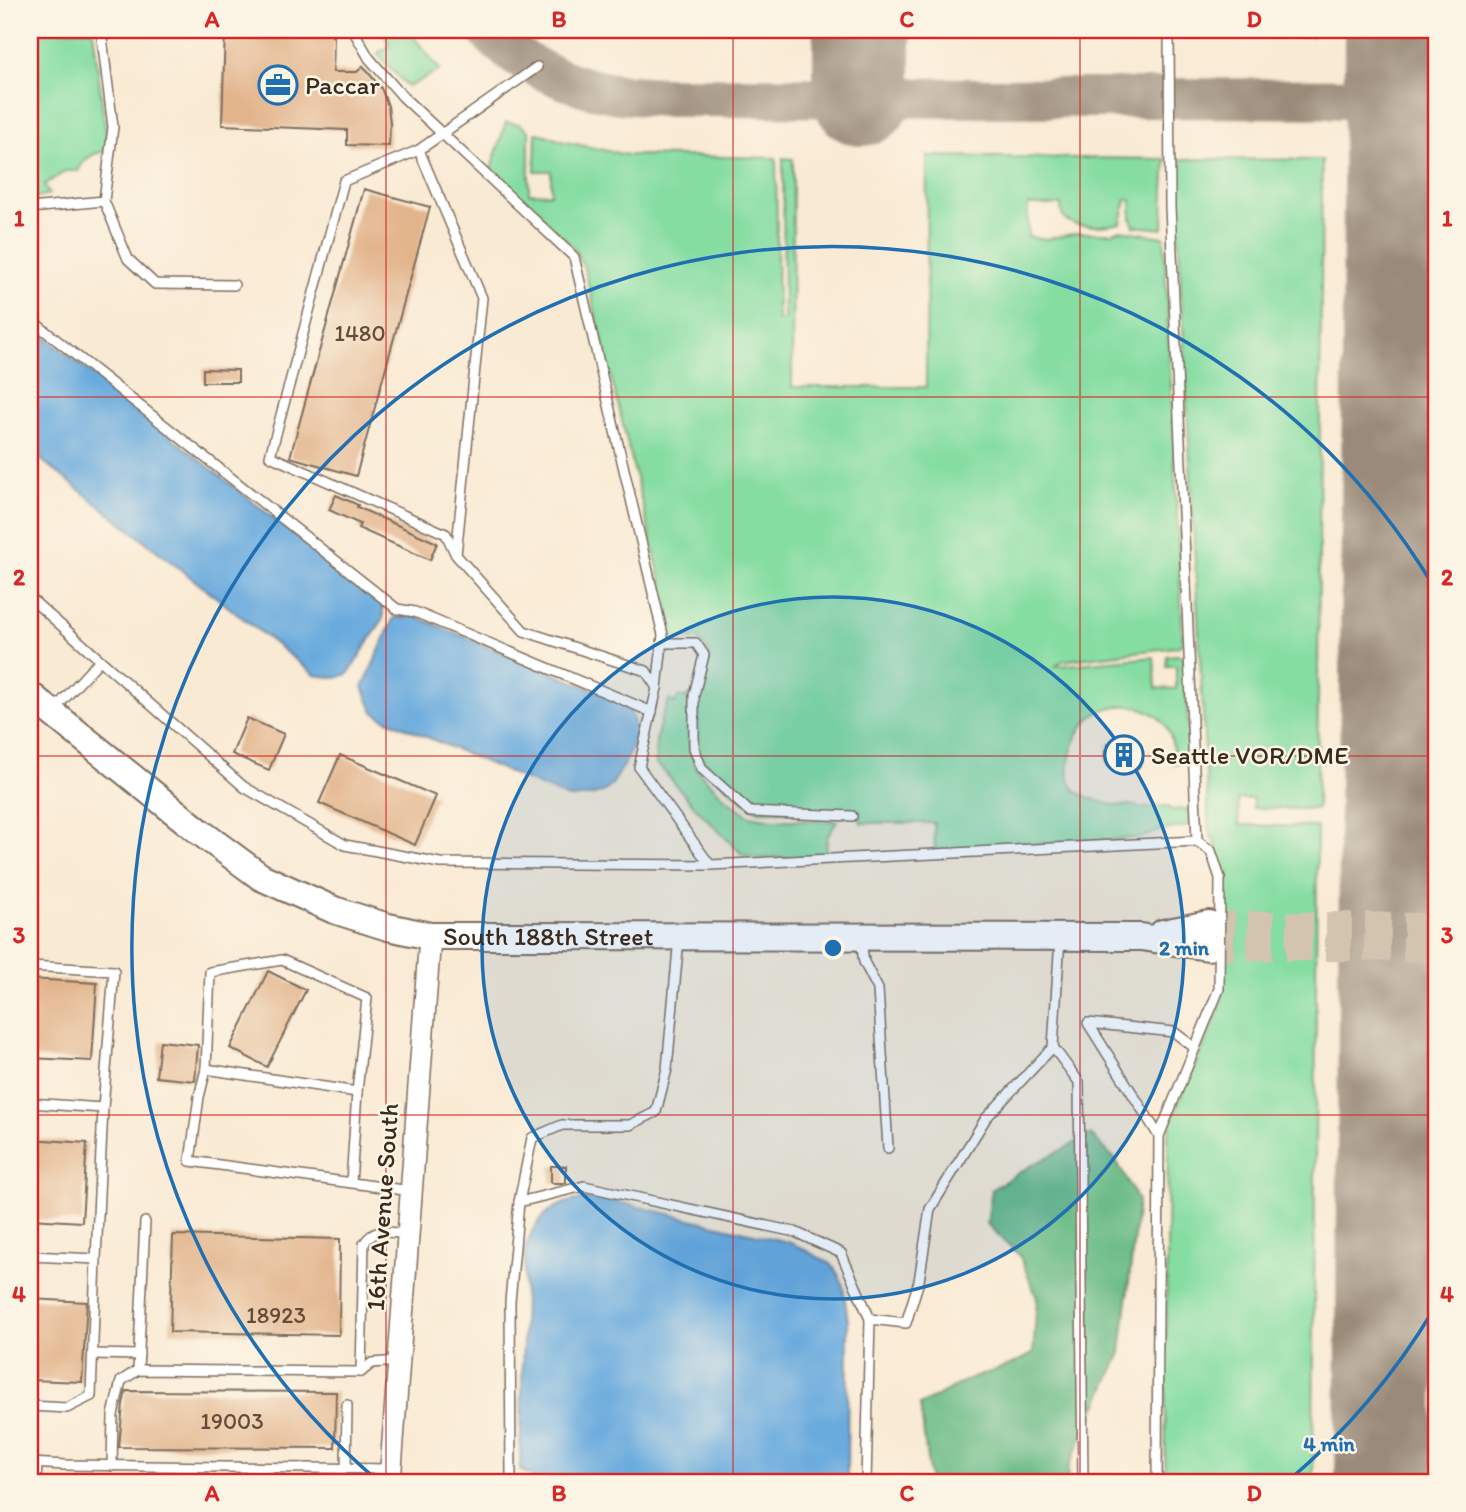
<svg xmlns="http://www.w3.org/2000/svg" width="1466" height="1512" font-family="Itim,sans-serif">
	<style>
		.green { fill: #85dda2; stroke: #608460; stroke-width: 2 }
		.forest { fill: #6cbc88; stroke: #547353; stroke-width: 2 }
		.water { fill: #6babde; stroke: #536a7e; stroke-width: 2 }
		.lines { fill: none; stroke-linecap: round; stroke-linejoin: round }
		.taxiway { stroke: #9a8a79; stroke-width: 40 }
		.runway { stroke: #9a8a79; stroke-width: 98 }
		.building { fill: #e2b48b }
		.primary-tunnel { stroke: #d3c4b0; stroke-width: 26; stroke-dasharray: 26 13; stroke-linecap: butt }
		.service-casing { stroke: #7e6d5e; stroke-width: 12 }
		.tertiary-casing { stroke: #7e6d5e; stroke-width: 24 }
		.primary-casing { stroke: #7e6d5e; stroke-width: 30 }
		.service { stroke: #fff; stroke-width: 9 }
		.tertiary { stroke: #fff; stroke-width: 21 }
		.primary { stroke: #fff; stroke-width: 26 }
		.grid { fill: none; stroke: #d62828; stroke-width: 2; stroke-opacity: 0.55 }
		.ring { fill: none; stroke: #1f6fb2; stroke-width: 3.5 }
		.labels { text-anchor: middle; stroke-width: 5; stroke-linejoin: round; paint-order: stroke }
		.number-label { font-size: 23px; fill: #654c39 }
		.poi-label { font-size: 26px; fill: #3b2a1e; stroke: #fcf5e5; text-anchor: start }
		.street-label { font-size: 26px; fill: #3b2a1e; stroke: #fcf5e5 }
		.centre { fill: #1f6fb2; stroke: #fcf5e5; stroke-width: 3.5 }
		.ring-label { font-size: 21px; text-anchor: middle; font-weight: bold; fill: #1f6fb2; stroke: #fcf5e5; stroke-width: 5; stroke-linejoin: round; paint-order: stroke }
		.neatline { fill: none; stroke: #d62828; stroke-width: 2.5 }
		.grid-label { font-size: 23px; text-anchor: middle; font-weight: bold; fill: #d62828 }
	</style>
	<rect width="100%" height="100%" fill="#fcf5e5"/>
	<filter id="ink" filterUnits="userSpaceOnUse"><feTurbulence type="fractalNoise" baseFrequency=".0143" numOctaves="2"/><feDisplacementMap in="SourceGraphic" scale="14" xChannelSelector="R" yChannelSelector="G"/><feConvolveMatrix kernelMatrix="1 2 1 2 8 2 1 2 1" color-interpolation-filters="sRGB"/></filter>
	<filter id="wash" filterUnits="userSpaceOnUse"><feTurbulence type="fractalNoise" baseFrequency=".00686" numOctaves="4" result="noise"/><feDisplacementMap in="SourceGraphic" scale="28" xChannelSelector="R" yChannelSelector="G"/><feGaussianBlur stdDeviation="1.57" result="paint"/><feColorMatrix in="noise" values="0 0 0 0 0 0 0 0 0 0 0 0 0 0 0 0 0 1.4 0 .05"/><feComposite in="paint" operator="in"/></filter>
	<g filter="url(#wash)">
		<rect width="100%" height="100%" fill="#f9ead4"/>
		<g class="green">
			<path d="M 30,30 L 93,30 L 107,142 L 103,152 C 91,153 83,161 78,171 L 66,171 L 44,185 L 49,194 L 30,199 Z"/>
			<polygon points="380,30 408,30 440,70 408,87 377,54 390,45"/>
			<polygon points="1032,30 1157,30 1158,36 1062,38"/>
			<polygon points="1178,30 1312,30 1312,36 1179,37"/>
			<path d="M 506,122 L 519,124 L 529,131 L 529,193 L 551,194 L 551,171 L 535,171 L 536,133 L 546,135 L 561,141 L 627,155 L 776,158 L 778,321 L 784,320 L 783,158 L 793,159 L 792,387 L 926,387 L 927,156 L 1166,159 L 1164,191 L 1163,229 L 1134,226 L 1131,219 L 1131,199 L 1126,200 L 1121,223 C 1108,226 1077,229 1066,220 C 1061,216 1061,210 1061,205 L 1028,205 L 1028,237 L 1046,239 L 1078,233 L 1112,233 L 1120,230 L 1164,237 L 1183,644 L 1176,647 L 1062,661 L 1056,666 L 1154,657 L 1156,688 L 1176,689 L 1176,666 L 1166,666 L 1167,656 L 1178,655 L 1184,658 L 1190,760 L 1174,765 C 1174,744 1171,724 1152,713 C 1132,701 1104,704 1087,721 C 1074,733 1060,775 1075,790 C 1080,796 1106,804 1115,805 C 1120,807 1125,805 1131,805 C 1136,806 1141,808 1147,808 C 1154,808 1161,806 1168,806 L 1171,810 L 1187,809 L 1193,813 L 1191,821 L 1187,826 L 1162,830 L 1140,838 L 935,851 L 934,823 L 861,823 L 859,811 L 759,811 L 748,805 L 719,780 L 706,766 L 699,751 L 698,727 L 699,691 L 709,652 L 698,639 L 673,638 L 672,625 L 585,270 L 575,249 L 491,169 Z"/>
			<polygon points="1181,159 1322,160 1317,809 1253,808 1253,799 1238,799 1239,825 1317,827 1313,1482 1165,1482 1168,1136 1171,1121 1219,1011 1223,990 1224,870 1215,842 1209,833 1177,208"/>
			<path d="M 690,695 L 688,726 L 690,748 L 697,770 L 726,799 L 749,816 L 772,820 L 837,821 L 827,837 L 826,857 L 755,858 L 742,854 L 696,808 L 662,769 L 656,764 C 653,741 660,721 669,700 L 674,703 L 679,696 L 684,698 Z"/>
		</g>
		<polygon class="forest" points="1091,1135 1116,1160 1138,1201 1121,1353 1068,1468 1068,1482 930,1482 920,1405 965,1381 1010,1365 1033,1354 1037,1298 1020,1256 987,1224 992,1189 1032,1165"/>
		<g class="water">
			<polygon points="30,325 383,605 383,619 348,674 335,678 315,675 30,451"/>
			<path d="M 414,616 L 628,704 C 632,715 636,725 635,737 C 633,748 616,783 606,790 C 595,797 581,797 568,798 L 383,718 L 373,711 L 363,687 L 394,617 L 404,618 Z"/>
			<path d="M 593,1198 L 605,1199 L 792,1243 L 831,1264 L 838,1274 L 843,1286 L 848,1321 L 847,1482 L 533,1482 L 533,1477 L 520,1470 L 525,1250 C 535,1215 556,1200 593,1198 Z"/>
		</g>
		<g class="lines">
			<g class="taxiway">
				<path d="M 486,30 C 514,62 571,87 613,93 C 631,96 650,96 668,97 L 1436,99"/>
				<polyline points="1417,30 1436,57"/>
				<polyline points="1392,169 1403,142 1416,122 1436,108"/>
				<path d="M 1390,432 C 1402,461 1412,496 1436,518"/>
				<polyline points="1389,652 1400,621 1409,605 1432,578 1436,576"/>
			</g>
			<g class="runway">
				<polyline points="862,97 862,30"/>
				<polyline points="1384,1482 1393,30"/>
			</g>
		</g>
		<g id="blocks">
			<g class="building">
				<polygon points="225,30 333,30 332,36 334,37 333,72 357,72 363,66 381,88 388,106 390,123 389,146 347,145 347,130 222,125"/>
				<polygon points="364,189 430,207 356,476 290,457"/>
				<polygon points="203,369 238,370 238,382 203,382"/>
				<polygon points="336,495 358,505 357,507 437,543 430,560 358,528 360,524 329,510"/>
				<polygon points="247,718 284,734 269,770 232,754"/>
				<circle cx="1124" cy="755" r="19"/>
				<polygon points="340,755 436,796 415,845 319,803"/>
				<polygon points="268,971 306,990 267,1067 230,1048"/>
				<polygon points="30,979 97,983 92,1061 30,1058"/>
				<polygon points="160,1041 198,1045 195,1081 156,1077"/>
				<polygon points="30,1139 87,1143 82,1222 30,1219"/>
				<rect x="551" y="1166" width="15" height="17"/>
				<polygon points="173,1235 340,1239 339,1335 170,1332"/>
				<polygon points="30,1299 87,1302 82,1382 30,1380"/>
				<polygon points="126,1391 336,1392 335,1448 119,1447 123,1404"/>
			</g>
		</g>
	</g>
	<g filter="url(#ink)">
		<use href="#blocks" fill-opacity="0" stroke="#7e6d5e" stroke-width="2"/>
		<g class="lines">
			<g class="primary-tunnel">
				<polyline points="1209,924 1436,926"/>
				<polyline points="1208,947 1436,949"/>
			</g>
			<g class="service-casing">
				<g id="service">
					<polyline points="101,30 113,127 104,201 128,259 155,284 234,285"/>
					<polyline points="353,30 369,58 403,97 574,257 663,635 657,688"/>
					<polyline points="1169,30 1170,206 1197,841"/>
					<polyline points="537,67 419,150 482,298 456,555 524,631 646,671 657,688 639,767 710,865"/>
					<polyline points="419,150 344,181 270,456 446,534 455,553"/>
					<polyline points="30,208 104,201"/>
					<polyline points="30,319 397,609 415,612 652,712"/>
					<polyline points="30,598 244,787 345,845 440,863 710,865 1197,841 1211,851 1220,878 1219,989 1159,1136 1157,1482"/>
					<polyline points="662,643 696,643 704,655 694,695 694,748 702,769 750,812 852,816"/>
					<polyline points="53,711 100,660"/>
					<polyline points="861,940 864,962 878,989 888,1148"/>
					<polyline points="30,966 114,971 103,1108"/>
					<polyline points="1053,1047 1079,1082 1083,1482"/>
					<polyline points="206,1069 357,1092"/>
					<polyline points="30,1103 103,1108 96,1259"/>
					<polyline points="1159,1136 1088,1023 1174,1032 1195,1048"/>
					<polyline points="351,1183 357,1092 367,998 282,960 210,972 206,1069 199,1097 190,1161 411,1191"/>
					<polyline points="519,1202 584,1186 795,1232 841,1253 870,1319 866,1482"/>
					<polyline points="30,1256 96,1259 91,1396 67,1408 30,1406"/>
					<polyline points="870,1319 906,1323 919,1281 930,1209 986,1118 1053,1047 1060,938"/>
					<polyline points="93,1354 139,1355"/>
					<polyline points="138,1370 145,1222"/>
					<path d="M 361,1372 L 364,1244 C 375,1226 390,1233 408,1234"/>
					<polyline points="30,1463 66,1465 391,1469"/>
					<polyline points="112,1466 113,1415 121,1381 138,1370 361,1372 372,1363 398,1361"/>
					<polyline points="346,1469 347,1405"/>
					<polyline points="36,1482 37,1463"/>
					<polyline points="511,1482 510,1302 519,1202 532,1138 562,1125 630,1125 656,1112 667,1069 679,938"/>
				</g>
			</g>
			<g class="tertiary-casing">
				<polyline id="tertiary" points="390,1482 430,936"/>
			</g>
			<g class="primary-casing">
				<g id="primary">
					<path id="s1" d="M 30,695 L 200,832 L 261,877 L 334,910 L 388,927 L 430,936 L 1141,937 L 1208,947"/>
					<polyline points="1163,933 1209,924"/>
				</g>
			</g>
			<use href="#service" class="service"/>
			<use href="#tertiary" class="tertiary"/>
			<use href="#primary" class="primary"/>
		</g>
	</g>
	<path class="grid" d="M 386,30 L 386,1482M 733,30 L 733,1482M 1080,30 L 1080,1482M 30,397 L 1436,397M 30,756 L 1436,756M 30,1115 L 1436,1115"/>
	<circle cx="833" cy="948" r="351" fill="#1f6fb2" fill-opacity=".12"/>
	<g class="ring">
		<circle cx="833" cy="948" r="351"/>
		<path d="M1434 1309A701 701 0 0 1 1288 1481M378 1481A701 701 0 1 1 1434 587"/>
	</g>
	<defs>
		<g id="office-ring" transform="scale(2.0125)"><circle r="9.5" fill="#fcf5e5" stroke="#1f6fb2" stroke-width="1.5"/><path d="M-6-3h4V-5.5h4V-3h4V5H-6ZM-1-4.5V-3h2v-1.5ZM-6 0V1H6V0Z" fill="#1f6fb2"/></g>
		<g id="building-ring" transform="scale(2.0125)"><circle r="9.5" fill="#fcf5e5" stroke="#1f6fb2" stroke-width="1.5"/><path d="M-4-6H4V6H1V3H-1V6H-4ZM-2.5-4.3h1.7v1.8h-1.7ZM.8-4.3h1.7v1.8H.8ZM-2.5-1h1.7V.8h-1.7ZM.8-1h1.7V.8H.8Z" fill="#1f6fb2"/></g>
	</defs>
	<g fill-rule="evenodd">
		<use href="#office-ring" x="278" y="85"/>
		<use href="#building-ring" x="1124" y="755"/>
	</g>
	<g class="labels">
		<g class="number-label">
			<text x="360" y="341">1480</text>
			<text x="276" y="1323">18923</text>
			<text x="232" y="1429">19003</text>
		</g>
		<g class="poi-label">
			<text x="305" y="94">Paccar</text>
			<text x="1151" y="764">Seattle VOR/DME</text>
		</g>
		<g class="street-label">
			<text dy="9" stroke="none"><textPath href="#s1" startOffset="592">South 188th Street</textPath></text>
			<text transform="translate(382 1207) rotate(-86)" y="9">16th Avenue South</text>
		</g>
	</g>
	<circle cx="833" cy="948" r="10" class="centre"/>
	<g class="ring-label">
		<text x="1184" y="955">2 min</text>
		<text x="1329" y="1451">4 min</text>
	</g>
	<rect width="1466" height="1512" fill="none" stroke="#fcf5e5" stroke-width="77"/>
	<rect x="38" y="38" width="1390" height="1436" class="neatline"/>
	<g class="grid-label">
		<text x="212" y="27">A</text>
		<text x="559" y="27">B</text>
		<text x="907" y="27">C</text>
		<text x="1254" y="27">D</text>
		<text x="19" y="226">1</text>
		<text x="1447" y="226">1</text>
		<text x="19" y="585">2</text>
		<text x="1447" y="585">2</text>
		<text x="19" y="943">3</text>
		<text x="1447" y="943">3</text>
		<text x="19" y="1302">4</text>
		<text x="1447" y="1302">4</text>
		<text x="212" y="1501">A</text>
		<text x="559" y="1501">B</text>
		<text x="907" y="1501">C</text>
		<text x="1254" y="1501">D</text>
	</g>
</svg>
